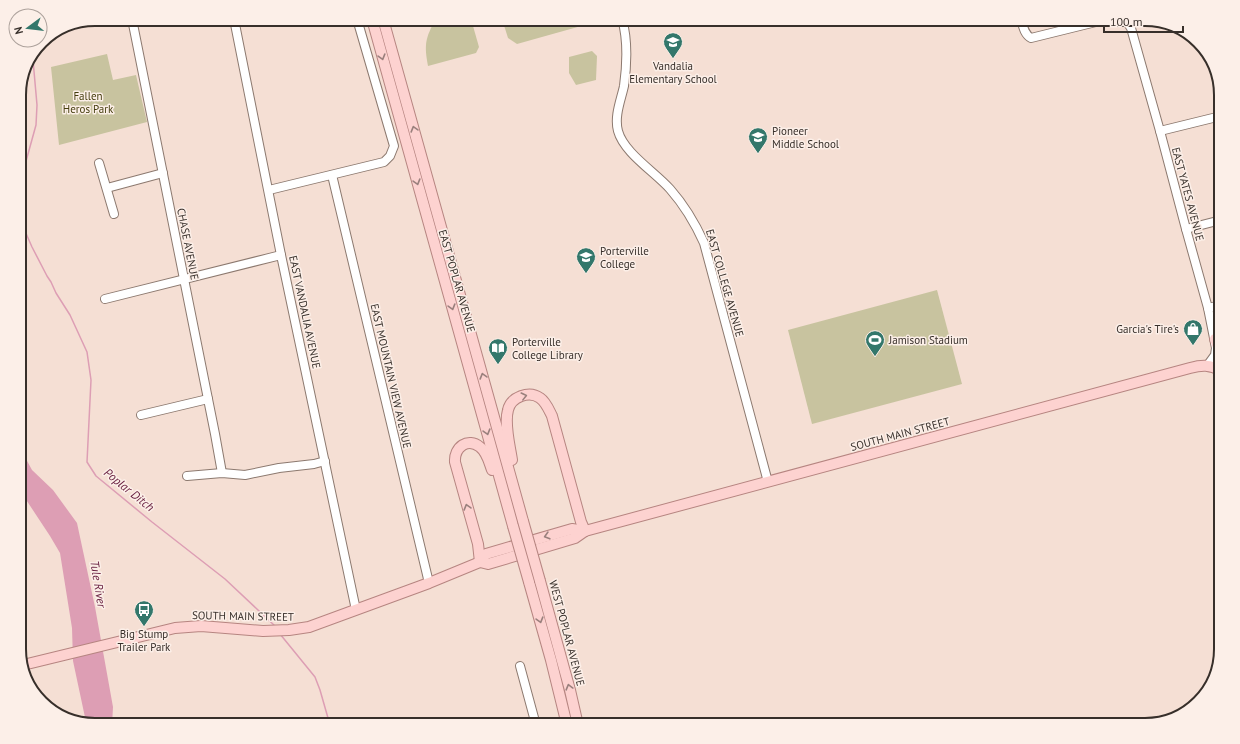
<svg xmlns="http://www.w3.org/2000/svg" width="1240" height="744" font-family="'PT Sans',sans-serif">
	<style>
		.green { fill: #c8c39f }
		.water { fill: #dd9eb4 }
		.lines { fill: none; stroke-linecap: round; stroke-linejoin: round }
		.stream { stroke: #dd9eb4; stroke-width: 1.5 }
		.minor-casing { stroke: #8c796f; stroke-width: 10 }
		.major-casing { stroke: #b68581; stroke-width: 12 }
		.minor { stroke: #fff; stroke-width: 8 }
		.major { stroke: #fdd2d0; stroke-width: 10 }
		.major-bridge-casing { stroke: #b68581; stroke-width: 12; stroke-linecap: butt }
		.major-bridge { stroke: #fdd2d0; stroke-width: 10 }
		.oneway { stroke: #9a807d }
		.labels { text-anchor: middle; stroke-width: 3; stroke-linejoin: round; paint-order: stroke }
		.poi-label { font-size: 11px; fill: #372f2a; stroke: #fcefe8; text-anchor: start }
		.park-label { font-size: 11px; fill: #443d0d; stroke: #fcefe8 }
		.street-label { font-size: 11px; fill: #372f2a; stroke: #fcefe8 }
		.water-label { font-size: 12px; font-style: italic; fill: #671e3f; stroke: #fcefe8 }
		.rim { fill: none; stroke: #372f2a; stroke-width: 2 }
	</style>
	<rect width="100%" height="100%" fill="#f5dfd4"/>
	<g class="green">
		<path d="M 436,19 L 471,19 L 479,47 L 476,53 L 428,66 C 424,45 425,38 436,19 Z"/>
		<polygon points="502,19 598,19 599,21 517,44 508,38"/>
		<polygon points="592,51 597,56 596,80 576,85 569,73 569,57"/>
		<polygon points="107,54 113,80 136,75 147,122 59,145 51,67"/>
		<polygon points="937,290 962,384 812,424 788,330"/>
	</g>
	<polygon class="water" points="19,446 32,470 53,490 77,523 95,607 113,707 112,725 95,725 86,722 73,661 72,628 60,553 50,536 19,489"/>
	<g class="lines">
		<g class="stream">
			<polyline points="19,192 20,183 36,125 37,105 33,60"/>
			<polyline points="19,215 21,222 32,247 47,276 51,282 56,293 70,315 87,352 91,380 87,462 96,476 152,522 225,579 275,626"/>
			<polyline points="280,634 315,677 320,690 330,725"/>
		</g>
		<g class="minor-casing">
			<g id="minor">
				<polyline points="132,19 215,434 222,473"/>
				<polyline points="234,19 281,255 356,610"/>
				<path d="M 622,19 C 628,40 627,64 624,86 C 621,100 614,116 618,131 C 624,153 655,172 670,189 C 685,206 695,223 704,243 L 768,482"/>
				<path d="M 1021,19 C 1023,26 1024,34 1031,38 L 1108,19"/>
				<polyline points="1125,19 1131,28 1160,131 1186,229 1208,308 1216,348 1215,355 1207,366"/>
				<polyline points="1160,131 1221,116"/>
				<polyline points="99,163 114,214"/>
				<polyline points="332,175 429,583"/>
				<polyline points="107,188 163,173"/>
				<polyline points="269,190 384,162 390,156 394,146 357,19"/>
				<polyline points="1186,229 1221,220"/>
				<polyline points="105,299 281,255"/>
				<polyline points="1208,308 1221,305"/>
				<polyline points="141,415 208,399"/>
				<polyline points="187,476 222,473 245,475 279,468 314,464 325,461"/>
				<polyline points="520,666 536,725"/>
			</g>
		</g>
		<g class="major-casing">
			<g id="major">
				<polyline points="372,19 513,526"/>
				<polyline points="383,19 523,521"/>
				<polyline points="1215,339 1221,355"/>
				<path d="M 512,460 C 510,446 504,424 508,410 C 511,397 529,390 540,398 C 546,402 549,410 552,416 L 581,522 L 585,531"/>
				<path d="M 480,562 L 488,564 L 575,538 L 585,531 L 1190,368 C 1201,365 1210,364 1221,371"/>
				<path d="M 480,562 L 478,544 L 455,462 C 454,447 468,437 480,447 C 487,452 489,462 492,470"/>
				<polyline points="540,581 570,690 578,725"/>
				<polyline points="529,582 551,660 567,725"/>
				<polyline points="23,665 175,628 201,626 263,631 289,630 309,627 429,583 480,562 486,554 572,529 585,531"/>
			</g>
		</g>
		<use href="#minor" class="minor"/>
		<use href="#major" class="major"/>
		<g class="major-bridge-casing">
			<g id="major-bridge">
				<polyline points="523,521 540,581"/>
				<polyline points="513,526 529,582"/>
			</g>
		</g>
		<use href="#major-bridge" class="major-bridge"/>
	</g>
	<defs><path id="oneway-chevron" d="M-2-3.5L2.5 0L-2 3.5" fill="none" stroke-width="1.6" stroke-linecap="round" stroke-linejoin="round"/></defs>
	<g class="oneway">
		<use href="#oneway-chevron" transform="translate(382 57) rotate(74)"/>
		<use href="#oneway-chevron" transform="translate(414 129) rotate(-106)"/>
		<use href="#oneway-chevron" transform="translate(417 182) rotate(74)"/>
		<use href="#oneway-chevron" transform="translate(452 307) rotate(74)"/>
		<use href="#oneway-chevron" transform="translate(483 376) rotate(-106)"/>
		<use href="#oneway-chevron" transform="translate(524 396) rotate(-14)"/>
		<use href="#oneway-chevron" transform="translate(487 432) rotate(74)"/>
		<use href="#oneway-chevron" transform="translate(467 507) rotate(-106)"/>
		<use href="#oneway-chevron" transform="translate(547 536) rotate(164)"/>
		<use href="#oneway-chevron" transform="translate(540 620) rotate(74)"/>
		<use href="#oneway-chevron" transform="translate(569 687) rotate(-105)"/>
	</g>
	<defs>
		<g id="school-pin" transform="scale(1)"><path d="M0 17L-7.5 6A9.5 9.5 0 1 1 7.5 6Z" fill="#33776b" stroke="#fcefe8"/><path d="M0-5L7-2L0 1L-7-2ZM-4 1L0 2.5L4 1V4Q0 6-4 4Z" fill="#fff"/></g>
		<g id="university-pin" transform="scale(1)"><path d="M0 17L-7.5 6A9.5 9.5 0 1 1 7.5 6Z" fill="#33776b" stroke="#fcefe8"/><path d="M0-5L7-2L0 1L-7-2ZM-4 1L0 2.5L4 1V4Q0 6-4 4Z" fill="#fff"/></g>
		<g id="shop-pin" transform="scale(1)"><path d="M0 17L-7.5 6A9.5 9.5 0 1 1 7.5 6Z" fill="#33776b" stroke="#fcefe8"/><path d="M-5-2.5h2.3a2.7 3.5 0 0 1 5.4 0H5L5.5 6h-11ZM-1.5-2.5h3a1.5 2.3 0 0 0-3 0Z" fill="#fff"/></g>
		<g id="stadium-pin" transform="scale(1)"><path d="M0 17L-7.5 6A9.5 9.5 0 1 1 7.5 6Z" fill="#33776b" stroke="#fcefe8"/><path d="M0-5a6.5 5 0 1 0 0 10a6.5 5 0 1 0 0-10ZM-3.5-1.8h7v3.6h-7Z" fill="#fff"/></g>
		<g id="library-pin" transform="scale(1)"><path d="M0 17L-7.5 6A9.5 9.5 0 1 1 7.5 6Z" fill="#33776b" stroke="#fcefe8"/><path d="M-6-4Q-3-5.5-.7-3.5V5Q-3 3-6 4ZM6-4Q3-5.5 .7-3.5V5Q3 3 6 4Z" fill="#fff"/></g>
		<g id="bus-pin" transform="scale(1)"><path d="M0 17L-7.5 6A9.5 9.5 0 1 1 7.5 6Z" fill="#33776b" stroke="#fcefe8"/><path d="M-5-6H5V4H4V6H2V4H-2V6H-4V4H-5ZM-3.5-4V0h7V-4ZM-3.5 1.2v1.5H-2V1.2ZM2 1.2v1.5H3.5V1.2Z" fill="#fff"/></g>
	</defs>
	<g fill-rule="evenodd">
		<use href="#school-pin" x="673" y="42"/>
		<use href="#school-pin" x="758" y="137"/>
		<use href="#university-pin" x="586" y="257"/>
		<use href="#shop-pin" x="1193" y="329"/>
		<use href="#stadium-pin" x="875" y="340"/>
		<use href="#library-pin" x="498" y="348"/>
		<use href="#bus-pin" x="144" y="610"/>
	</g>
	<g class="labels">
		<g class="poi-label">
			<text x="673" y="70" text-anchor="middle">Vandalia<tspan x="673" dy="13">Elementary School</tspan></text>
			<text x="772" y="135">Pioneer<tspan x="772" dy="13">Middle School</tspan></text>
			<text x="600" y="255">Porterville<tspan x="600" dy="13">College</tspan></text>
			<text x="1179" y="333" text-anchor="end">Garcia's Tire's</text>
			<text x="889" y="344">Jamison Stadium</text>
			<text x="512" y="346">Porterville<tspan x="512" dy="13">College Library</tspan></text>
			<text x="144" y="638" text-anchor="middle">Big Stump<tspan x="144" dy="13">Trailer Park</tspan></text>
		</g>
		<g class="park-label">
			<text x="88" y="100">Fallen<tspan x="88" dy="13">Heros Park</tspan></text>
		</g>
		<g class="street-label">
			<text transform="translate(1188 194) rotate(75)" y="4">EAST YATES AVENUE</text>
			<text transform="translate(188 244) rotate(79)" y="4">CHASE AVENUE</text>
			<text transform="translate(457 281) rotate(74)" y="4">EAST POPLAR AVENUE</text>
			<text transform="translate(725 283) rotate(74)" y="4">EAST COLLEGE AVENUE</text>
			<text transform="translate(305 312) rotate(78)" y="4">EAST VANDALIA AVENUE</text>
			<text transform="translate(391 376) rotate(77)" y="4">EAST MOUNTAIN VIEW AVENUE</text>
			<text transform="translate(900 434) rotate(-15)" y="4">SOUTH MAIN STREET</text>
			<text transform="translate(243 616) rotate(1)" y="4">SOUTH MAIN STREET</text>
			<text transform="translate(567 633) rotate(75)" y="4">WEST POPLAR AVENUE</text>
		</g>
		<g class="water-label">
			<text transform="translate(129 490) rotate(39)" y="4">Poplar Ditch</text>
			<text transform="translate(98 584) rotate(81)" y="4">Tule River</text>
		</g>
	</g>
	<path d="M0 0H1240V744H0ZM95 26H1145A69 69 0 0 1 1214 95V649A69 69 0 0 1 1145 718H95A69 69 0 0 1 26 649V95A69 69 0 0 1 95 26Z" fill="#fcefe8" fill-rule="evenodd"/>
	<path class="rim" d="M95 26H1145A69 69 0 0 1 1214 95V649A69 69 0 0 1 1145 718H95A69 69 0 0 1 26 649V95A69 69 0 0 1 95 26Z"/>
	<g transform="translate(28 28) rotate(255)"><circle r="19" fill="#fcefe8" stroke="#ada29c"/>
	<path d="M0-3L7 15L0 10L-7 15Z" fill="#33776b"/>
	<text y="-6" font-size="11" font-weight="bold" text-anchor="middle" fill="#372f2a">N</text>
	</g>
	<path d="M1104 26v6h79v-6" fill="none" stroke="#372f2a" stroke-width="2"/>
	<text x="1110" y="26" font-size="12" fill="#372f2a" stroke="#fcefe8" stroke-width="3" paint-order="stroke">100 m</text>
</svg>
